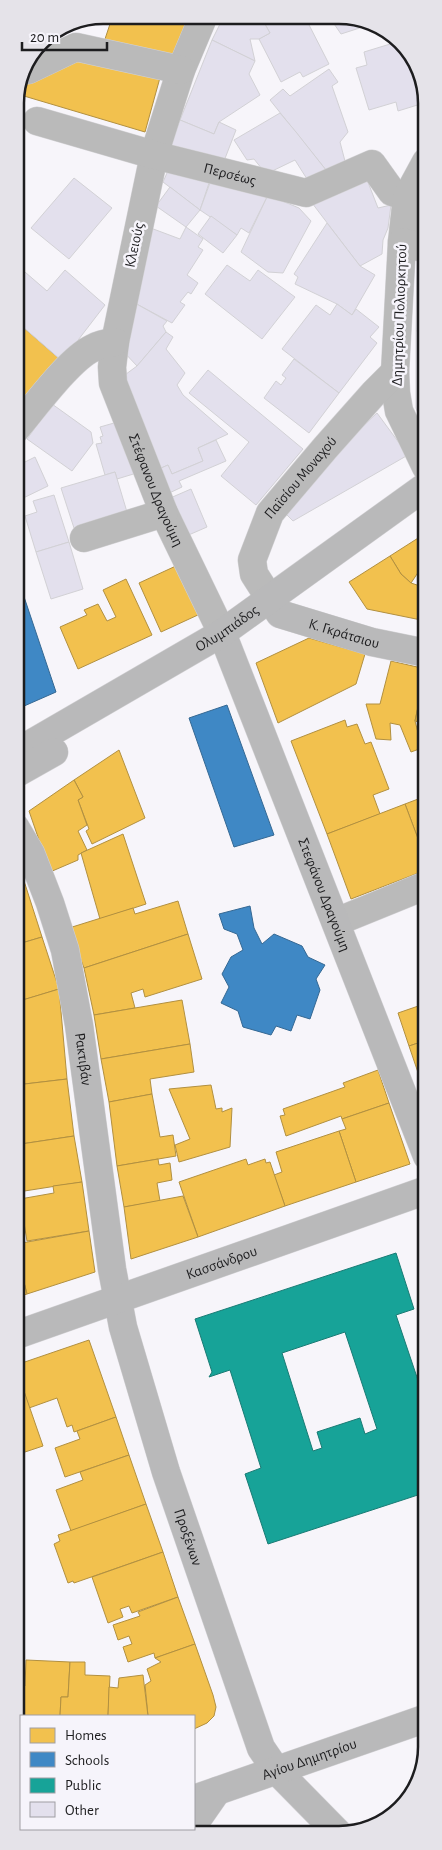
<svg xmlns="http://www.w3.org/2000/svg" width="442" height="1850" font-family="'Alegreya Sans',sans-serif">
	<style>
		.homes { fill: #f2c14e; stroke: #b29040 }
		.schools { fill: #3f88c5; stroke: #356893 }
		.public { fill: #17a398; stroke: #197b74; fill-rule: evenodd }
		.building { fill: #e3e0ed; stroke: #d2d1d5 }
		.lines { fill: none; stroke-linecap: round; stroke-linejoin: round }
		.street-casing { stroke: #d4d3d6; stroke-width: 29 }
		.secondary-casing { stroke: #d4d3d6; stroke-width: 29 }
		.street { stroke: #bababa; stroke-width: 28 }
		.secondary { stroke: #b9b9ba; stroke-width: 28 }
		.labels { text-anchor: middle; stroke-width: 5; stroke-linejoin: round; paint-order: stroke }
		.street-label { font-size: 15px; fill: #1d1d1f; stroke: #f6f4fb }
		.rim { fill: none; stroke: #1d1d1f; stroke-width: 2.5 }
	</style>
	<rect width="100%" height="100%" fill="#f7f5fa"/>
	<g class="homes">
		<polygon points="189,20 174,60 104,42 111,21"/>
		<polygon points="69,54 161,74 145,132 24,96 26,80"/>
		<polygon points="426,196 426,232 412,222"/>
		<polygon points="15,320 62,361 15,417"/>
		<polygon points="426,533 426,570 423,565 411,583 401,574 390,556"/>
		<polygon points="390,556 401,574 411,583 426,588 426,621 367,609 349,582"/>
		<polygon points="178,565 200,614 161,632 139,583"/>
		<polygon points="126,579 152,635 78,669 60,627 87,615 84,610 98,604 107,621 116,617 103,590"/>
		<polygon points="309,638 365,654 356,684 278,723 256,663"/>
		<polygon points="391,661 426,669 415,721 422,748 411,752 400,725 390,723 391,740 376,739 366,704 380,704"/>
		<polygon points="426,669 426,724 415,721"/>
		<polygon points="345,720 347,727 357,724 365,744 371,742 389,789 373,795 380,814 327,834 291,741"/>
		<polygon points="119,750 145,818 92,844 86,831 89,829 78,800 83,797 74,780"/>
		<polygon points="74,780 83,797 78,800 87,825 78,831 87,850 78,855 78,860 50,872 29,811"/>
		<polygon points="426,796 426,860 405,804"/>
		<polygon points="405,804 426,860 426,870 351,899 327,834"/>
		<polygon points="123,834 146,904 100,919 81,853"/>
		<polygon points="15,864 25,884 15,887"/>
		<polygon points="25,884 42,937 15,945 15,887"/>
		<polygon points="178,901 188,934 84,968 69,928 133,908 135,914"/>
		<polygon points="188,934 202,979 145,997 143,989 131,993 135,1008 94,1015 84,968"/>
		<polygon points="42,937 59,989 23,1000 16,979 15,945"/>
		<polygon points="59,989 67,1079 16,1085 16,1002"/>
		<polygon points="182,1000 190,1044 101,1059 94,1015"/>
		<polygon points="427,1003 427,1040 409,1046 398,1013"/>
		<polygon points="427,1040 427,1096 426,1096 409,1046"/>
		<polygon points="190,1044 194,1072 150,1079 152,1094 109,1102 101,1059"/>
		<polygon points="378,1070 389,1103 342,1119 341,1116 286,1136 280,1116 285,1115 283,1109 345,1087 343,1083"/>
		<polygon points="67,1079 74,1136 21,1144 20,1137 16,1137 16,1085"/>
		<polygon points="211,1085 216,1109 222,1108 222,1112 232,1108 230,1147 179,1162 175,1145 190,1139 169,1089"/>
		<polygon points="152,1094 160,1137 173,1135 176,1156 117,1166 109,1102"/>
		<polygon points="389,1103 410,1164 356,1182 339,1131 346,1129 342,1119"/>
		<polygon points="339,1131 356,1182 285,1206 274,1175 282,1172 276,1152"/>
		<polygon points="74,1136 82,1182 18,1192 16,1174 16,1152 22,1151 21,1144"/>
		<polygon points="158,1159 159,1165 170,1163 172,1180 157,1183 160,1201 124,1207 117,1166"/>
		<polygon points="246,1159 248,1165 265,1159 266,1163 270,1162 285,1206 198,1237 179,1182"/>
		<polygon points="82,1182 89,1231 27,1241 20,1199 54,1193 53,1186"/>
		<polygon points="183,1196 198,1237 131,1259 124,1207"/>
		<polygon points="89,1231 95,1272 27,1294 16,1251 16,1244"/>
		<polygon points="16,1251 27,1294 16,1298"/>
		<polygon points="89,1340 116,1417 74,1432 72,1425 67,1427 57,1398 29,1408 16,1365"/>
		<polygon points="16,1368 43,1446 16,1455"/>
		<polygon points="116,1417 129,1455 65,1477 55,1448 80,1439 77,1431"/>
		<polygon points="129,1455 146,1504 71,1531 56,1490 83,1480 80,1472"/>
		<polygon points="146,1504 163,1552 74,1583 73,1581 68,1583 54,1544 60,1541 58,1535"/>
		<polygon points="163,1552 178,1597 132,1613 129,1606 120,1609 123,1617 108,1623 92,1577"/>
		<polygon points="178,1597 195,1644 155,1658 154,1653 128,1662 123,1647 132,1644 129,1636 118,1640 113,1625 140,1616 138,1612"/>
		<polygon points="195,1644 213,1695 216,1707 214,1716 207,1723 194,1729 194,1716 148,1716 145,1685 151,1681 147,1669 161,1662 155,1658"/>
		<polygon points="16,1655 20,1656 17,1731 16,1731"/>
		<polygon points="26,1660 70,1662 68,1697 61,1697 60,1716 21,1716 21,1731 17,1731 19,1686 25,1686"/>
		<polygon points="70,1662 85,1662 85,1675 110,1676 108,1716 60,1716 61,1697 68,1697"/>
		<polygon points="143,1675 148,1716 108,1716 109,1687 118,1688 119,1678"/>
	</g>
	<g class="schools">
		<polygon points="15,570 56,692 15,710"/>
		<polygon points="227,705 274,835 234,847 189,718"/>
		<polygon points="250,906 254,928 262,944 274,934 302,946 308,957 325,965 316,979 320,990 310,1019 297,1015 291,1031 276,1026 271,1035 243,1027 238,1011 221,1003 229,987 222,974 231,957 243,950 237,934 224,929 219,914"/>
	</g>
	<path class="public" d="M 396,1253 L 414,1309 L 396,1315 L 427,1407 L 427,1492 L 268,1544 L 245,1474 L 261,1468 L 230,1370 L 209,1377 L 212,1372 L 195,1319 ZM 345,1332 L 377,1429 L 365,1434 L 360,1418 L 317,1432 L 322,1448 L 313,1451 L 282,1353 Z"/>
	<g class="building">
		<polygon points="330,18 362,18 372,24 341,34"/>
		<polygon points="262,19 306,19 329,64 303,77 300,72 281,82 259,39 270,33"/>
		<polygon points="262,19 270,33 259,39 250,39 255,61 212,40 222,20"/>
		<polygon points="76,21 77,23 61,31 55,42 45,38 69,22"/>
		<polygon points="212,40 255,61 249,74 260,95 219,122 214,134 180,120"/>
		<polygon points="400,41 405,45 411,58 424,103 398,111 396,102 369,110 356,68 367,65 364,52"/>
		<polygon points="329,69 338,82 332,86 348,132 340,142 346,165 326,170 270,100 283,89 290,96"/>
		<polygon points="280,113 296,132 326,170 307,179 295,160 266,174 254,159 247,160 234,140"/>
		<polygon points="180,120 214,134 219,122 236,130 224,161 207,154 203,162 168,148"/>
		<polygon points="171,164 209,183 200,210 163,182"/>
		<polygon points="366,177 378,208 391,205 388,228 383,240 382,254 360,266 309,199"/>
		<polygon points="74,178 112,208 69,259 31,228"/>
		<polygon points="211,180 268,195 249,233 241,228 237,235 200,210"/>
		<polygon points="170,187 200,210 186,227 156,206"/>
		<polygon points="268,195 299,208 311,221 283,273 268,272 241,252"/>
		<polygon points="211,216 237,235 223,253 198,234"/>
		<polygon points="327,223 360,266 375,275 352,315 337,304 295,284 298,277 294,274"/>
		<polygon points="148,227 180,239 186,227 203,239 198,247 203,250 187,275 198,283 191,294 188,292 180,302 185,305 172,323 133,302"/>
		<polygon points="417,256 426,257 426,331 416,331"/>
		<polygon points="227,265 250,281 258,270 295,297 262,339 205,294"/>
		<polygon points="18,266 47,291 65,270 105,305 62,361 15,320 15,302 17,300 15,298 15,270"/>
		<polygon points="133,302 167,321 163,326 166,332 137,366 122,350"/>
		<polygon points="337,304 352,315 356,309 379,327 370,337 377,343 339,393 282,349 316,305 330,315"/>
		<polygon points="416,331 426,331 426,431 416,408"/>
		<polygon points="166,332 173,337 166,349 185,373 177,385 183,395 228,434 198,448 203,461 172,474 168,465 152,472 118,380 137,366"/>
		<polygon points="294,359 339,393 309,433 264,398 276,381 281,385 286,378 282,375"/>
		<polygon points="208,370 303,449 256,505 221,476 249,442 189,393"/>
		<polygon points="52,404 91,432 93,443 72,471 27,439"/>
		<polygon points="377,413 408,455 293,521 286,514 331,456"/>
		<polygon points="121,421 140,472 117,479 115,472 105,475 96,444 102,443 100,437 103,436 100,427"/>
		<polygon points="216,440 226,461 179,481 182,487 163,496 152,472 168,465 172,474 203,461 198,448"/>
		<polygon points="35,457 48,486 15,502 15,467"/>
		<polygon points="115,472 127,512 74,528 61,488"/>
		<polygon points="191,489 207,527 184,537 168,499"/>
		<polygon points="54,495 69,542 36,552 25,516 37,512 33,501"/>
		<polygon points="69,542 83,589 51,599 36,552"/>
	</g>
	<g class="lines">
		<g class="street-casing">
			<g id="street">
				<path id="s1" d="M 202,20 L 181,70 L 154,155 L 115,342 L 112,367 L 113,383 L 164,513 L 222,633"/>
				<polyline points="28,70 76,47 181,70"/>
				<path id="s2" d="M 37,121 L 154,155 L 306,193 L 372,164 L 392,192 L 407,197"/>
				<polyline points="426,162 407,197 402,242 395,372 396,393 399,411 426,467"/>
				<polyline points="402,242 426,249"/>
				<path d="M 15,430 C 34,408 69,359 93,348 C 100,344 107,343 115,342"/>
				<polyline points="84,538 164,513"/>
				<path id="s3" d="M 270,599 L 254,574 L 252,560 L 270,513 L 326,447 L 374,393 L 395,372"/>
				<polyline points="336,922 427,885"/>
			</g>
		</g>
		<g class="secondary-casing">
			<g id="secondary">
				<path id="s4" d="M 270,599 L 280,614 L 372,642 L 426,653"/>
				<path id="s5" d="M 222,633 L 427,1156"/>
				<path id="s6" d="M 15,753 L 222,633 L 426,486"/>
				<polyline points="15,774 54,752"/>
				<path id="s7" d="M 15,827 L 31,854 L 50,903 L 65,950 L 79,1025 L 112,1269 L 123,1327 L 166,1472 L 261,1748 L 276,1770 L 339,1834"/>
				<path id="s8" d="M 16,1335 L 427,1190"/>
				<path id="s9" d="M 194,1799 L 427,1718"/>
				<polyline points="194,1824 217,1791"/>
				<polyline points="97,1833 110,1829"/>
			</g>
		</g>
		<use href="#street" class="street"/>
		<use href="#secondary" class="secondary"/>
	</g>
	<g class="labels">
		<g class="street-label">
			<text dy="5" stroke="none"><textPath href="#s2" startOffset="200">Περσέως</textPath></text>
			<text transform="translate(134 245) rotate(-78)" y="5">Κλειούς</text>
			<text transform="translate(399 315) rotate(-88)" y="5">Δημητρίου Πολιορκητού</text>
			<text dy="5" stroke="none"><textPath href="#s3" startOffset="141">Παϊσίου Μοναχού</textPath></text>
			<text dy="5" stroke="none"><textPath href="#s1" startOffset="491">Στέφανου Δραγούμη</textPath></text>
			<text dy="5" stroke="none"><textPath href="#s6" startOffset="246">Ολυμπιάδος</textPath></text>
			<text dy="5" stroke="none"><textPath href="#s4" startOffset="85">Κ. Γκράτσιου</textPath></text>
			<text dy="5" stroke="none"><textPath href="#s5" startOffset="281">Στεφάνου Δραγούμη</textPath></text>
			<text dy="5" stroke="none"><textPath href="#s7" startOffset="244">Ρακτιβάν</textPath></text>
			<text dy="5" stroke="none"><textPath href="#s8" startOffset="218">Κασσάνδρου</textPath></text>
			<text dy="5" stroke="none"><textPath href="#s7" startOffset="735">Προξένων</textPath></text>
			<text dy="5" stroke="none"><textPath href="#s9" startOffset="122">Αγίου Δημητρίου</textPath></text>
		</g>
	</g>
	<path d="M0 0H442V1850H0ZM103 24H339A79 79 0 0 1 418 103V1747A79 79 0 0 1 339 1826H103A79 79 0 0 1 24 1747V103A79 79 0 0 1 103 24Z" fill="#e5e3e9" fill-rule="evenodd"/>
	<path class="rim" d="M103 24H339A79 79 0 0 1 418 103V1747A79 79 0 0 1 339 1826H103A79 79 0 0 1 24 1747V103A79 79 0 0 1 103 24Z"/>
	<rect x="20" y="1715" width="175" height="115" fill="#f6f4fb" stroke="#9f9ea3"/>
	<rect x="30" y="1728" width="25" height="15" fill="#f2c14e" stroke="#9f9ea3"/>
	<text x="65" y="1740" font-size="15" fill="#1d1d1f">Homes</text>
	<rect x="30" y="1752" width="25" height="15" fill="#3f88c5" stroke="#9f9ea3"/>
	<text x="65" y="1765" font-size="15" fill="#1d1d1f">Schools</text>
	<rect x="30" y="1778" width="25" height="15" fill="#17a398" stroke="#9f9ea3"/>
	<text x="65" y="1790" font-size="15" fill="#1d1d1f">Public</text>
	<rect x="30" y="1802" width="25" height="15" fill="#e3e0ed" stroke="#9f9ea3"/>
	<text x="65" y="1815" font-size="15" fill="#1d1d1f">Other</text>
	<path d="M22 42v8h85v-8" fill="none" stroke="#1d1d1f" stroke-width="2.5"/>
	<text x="30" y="42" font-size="15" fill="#1d1d1f" stroke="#f6f4fb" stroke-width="4" paint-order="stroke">20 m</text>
</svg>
